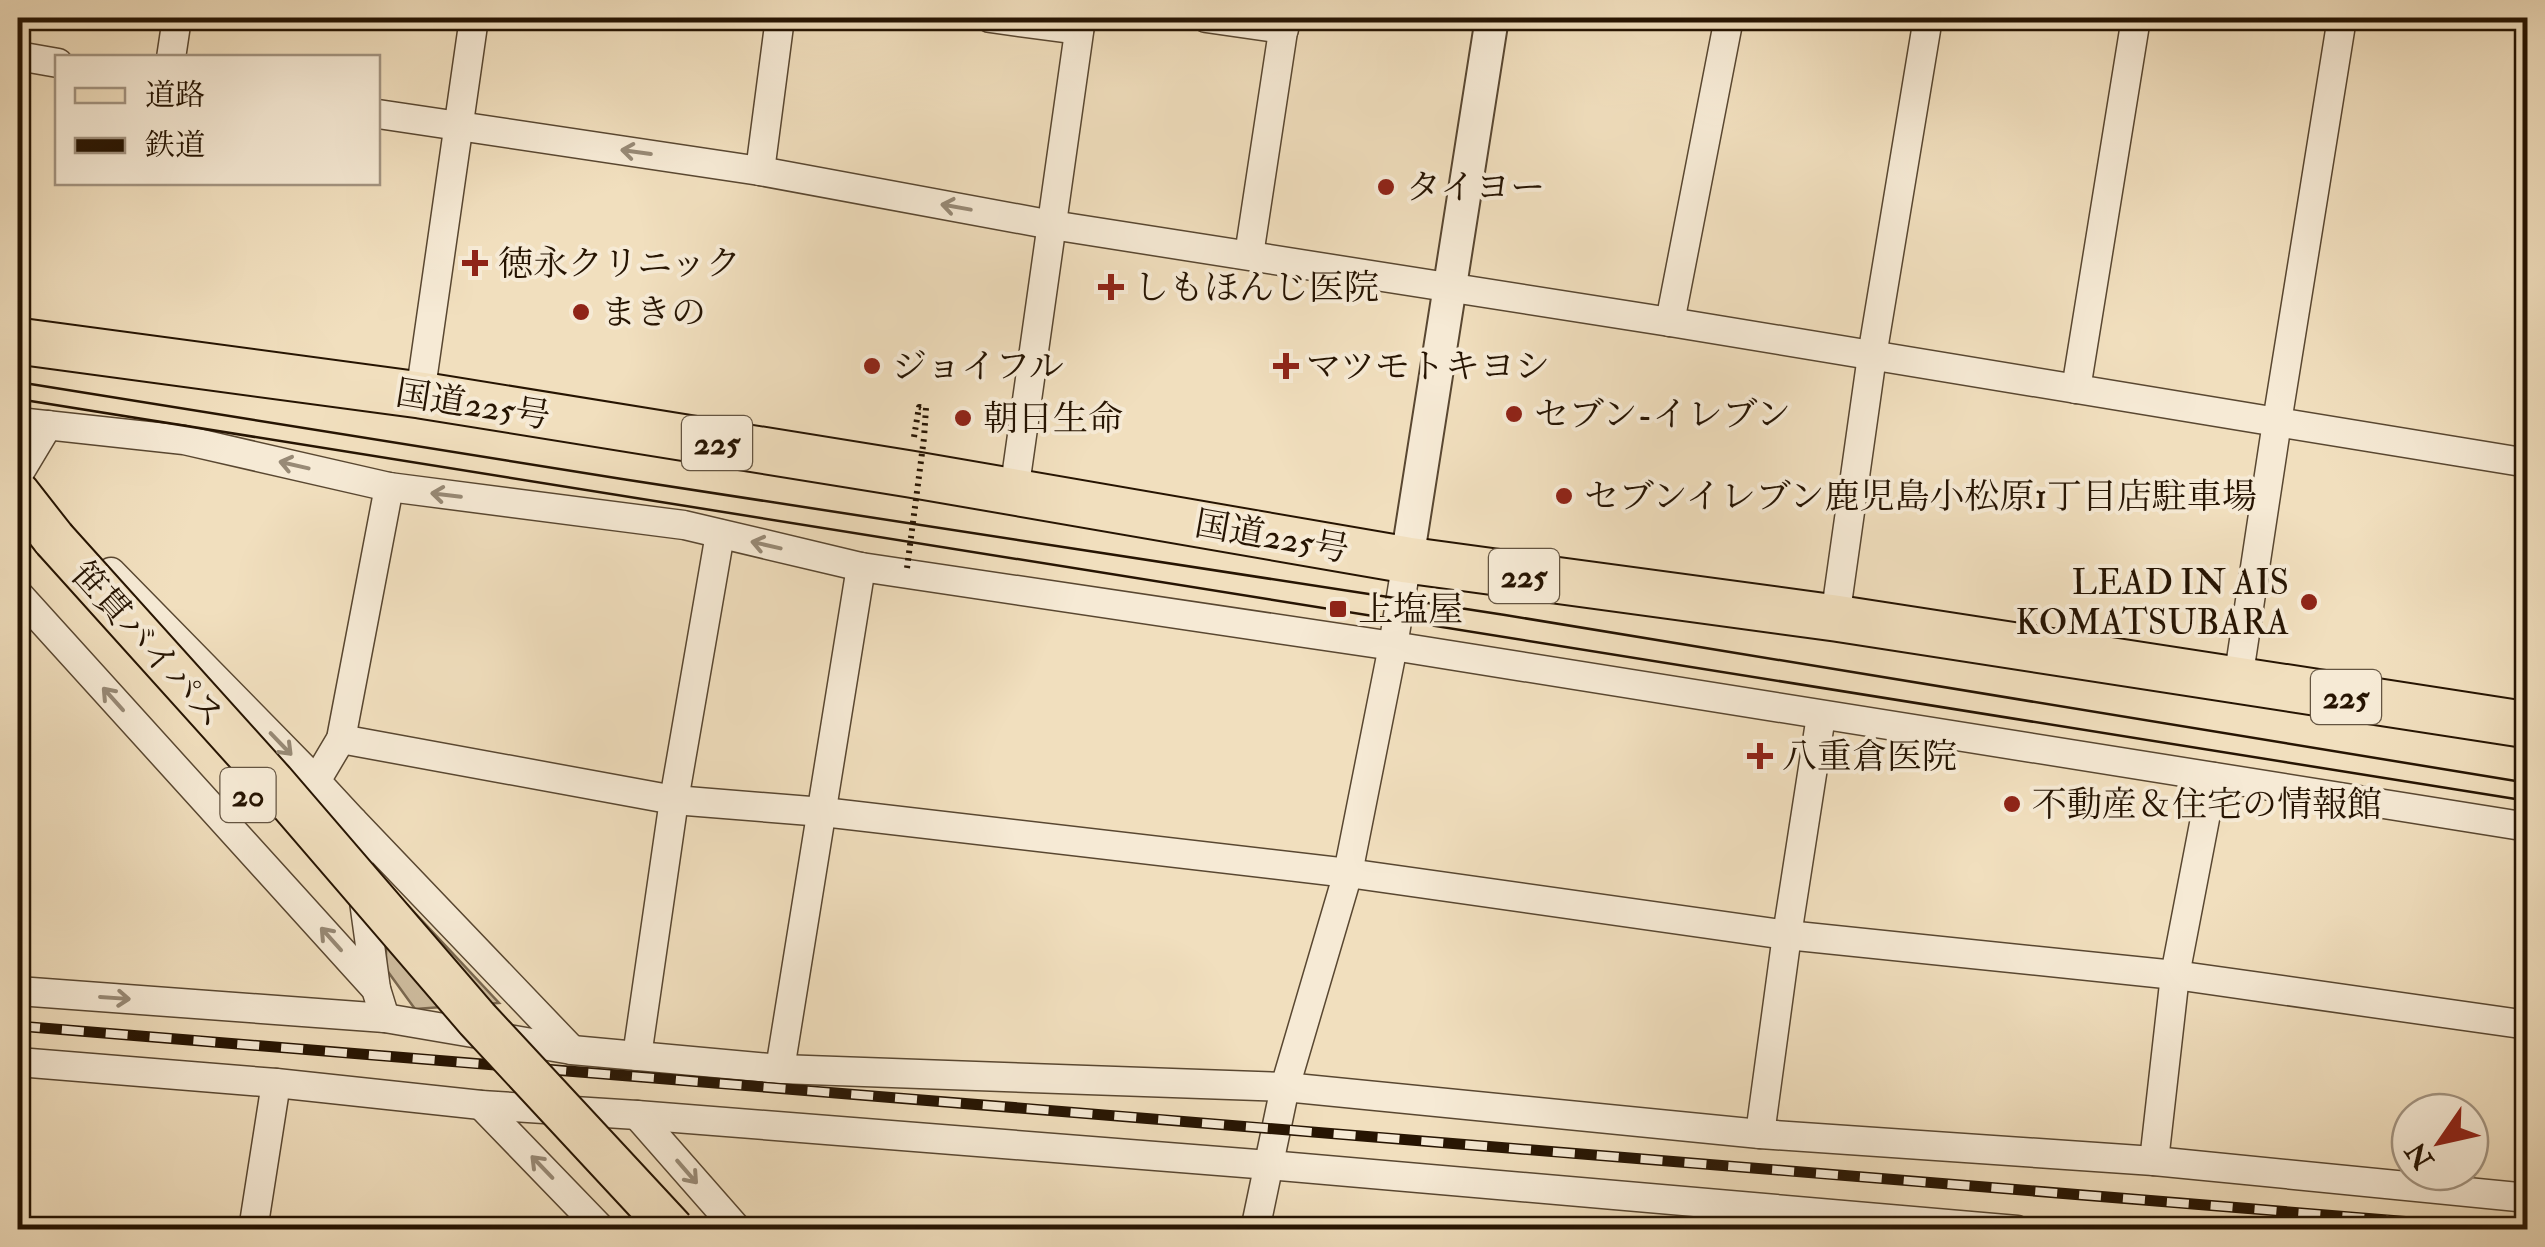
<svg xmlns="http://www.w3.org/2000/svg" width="2545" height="1247" font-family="'IM FELL Double Pica','Noto Serif JP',serif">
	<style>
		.green { fill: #cebc9e; stroke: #7a6850; stroke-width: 2.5 }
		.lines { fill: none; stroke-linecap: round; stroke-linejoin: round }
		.service-casing { stroke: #594731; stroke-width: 18 }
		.minor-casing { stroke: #594731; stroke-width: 31 }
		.tertiary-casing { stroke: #594731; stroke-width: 36 }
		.primary-casing { stroke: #261402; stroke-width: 46 }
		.trunk-casing { stroke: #261402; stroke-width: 49 }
		.path { stroke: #261402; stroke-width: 6; stroke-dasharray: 2.5 5; stroke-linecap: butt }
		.service { stroke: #f6ead5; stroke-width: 14 }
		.minor { stroke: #f6ead5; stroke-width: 28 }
		.tertiary { stroke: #f6ead5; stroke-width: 32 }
		.primary { stroke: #f1dfbe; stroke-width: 42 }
		.trunk { stroke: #f1dfbe; stroke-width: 45 }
		.tram { stroke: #261402; stroke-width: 2.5 }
		.rail-casing { stroke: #261402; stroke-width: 11 }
		.rail { stroke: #f6ead5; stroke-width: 8; stroke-dasharray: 22; stroke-linecap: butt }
		.primary-bridge-casing { stroke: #261402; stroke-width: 46; stroke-linecap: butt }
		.path-bridge { stroke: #261402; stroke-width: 6; stroke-dasharray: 2.5 5; stroke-linecap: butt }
		.primary-bridge { stroke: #f1dfbe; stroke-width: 42 }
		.oneway { stroke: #988a76 }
		.poi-dot { fill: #8f2418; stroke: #f6ead5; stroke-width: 4 }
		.labels { text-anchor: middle; stroke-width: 8; stroke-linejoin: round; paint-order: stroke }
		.shield { fill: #f6ead5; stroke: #645441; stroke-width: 2.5 }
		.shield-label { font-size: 32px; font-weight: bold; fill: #261402 }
		.poi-label { font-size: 35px; fill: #261402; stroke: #f6ead5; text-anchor: start }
		.street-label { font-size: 35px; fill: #261402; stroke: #f6ead5 }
	</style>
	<rect width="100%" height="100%" fill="#f1dfbe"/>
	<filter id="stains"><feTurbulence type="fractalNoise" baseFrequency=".002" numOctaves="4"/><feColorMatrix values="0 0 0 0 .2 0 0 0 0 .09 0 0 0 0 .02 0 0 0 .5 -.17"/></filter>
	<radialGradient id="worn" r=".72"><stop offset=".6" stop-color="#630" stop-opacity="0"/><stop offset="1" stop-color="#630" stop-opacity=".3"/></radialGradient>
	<g class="green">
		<polygon points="386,882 499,1003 415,1009 386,969"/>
		<polygon points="1757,1216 1917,1230 1743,1230 1743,1226"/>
	</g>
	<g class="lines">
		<g class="service-casing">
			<polyline id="service" points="81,1229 83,1230"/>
		</g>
		<g class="minor-casing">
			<g id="minor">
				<polyline points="990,18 1079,30"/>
				<polyline points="1206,18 1284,29"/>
				<polyline points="18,56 58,63"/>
				<polyline points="171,58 177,18"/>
				<polyline points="378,114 760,171 1052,225 1670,322 2277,422 2342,18"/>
				<polyline points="760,171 780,18"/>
				<polyline points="1249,255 1285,18"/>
				<polyline points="1670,322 1729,18"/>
				<polyline points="2076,389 2136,18"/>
				<polyline points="420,395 474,18"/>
				<polyline points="18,422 184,440 389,487 684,525 861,567 1393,646 2528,827"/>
				<polyline points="21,470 48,425"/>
				<polyline points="1014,492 1081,18"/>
				<polyline points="111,572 316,781"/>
				<polyline points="18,594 376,989 385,1018"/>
				<polyline points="1835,618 1872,356 1928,18"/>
				<polyline points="2238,680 2277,422 2528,463"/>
				<polyline points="341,739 674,800 823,812 1348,873 1787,935 2175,975 2528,1025"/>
				<polyline points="353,821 572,1050"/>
				<polyline points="376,989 353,821 316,781 341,739 389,487"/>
				<polyline points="18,991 385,1018 572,1050 780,1069 1285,1087 1760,1134 2154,1161 2528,1198"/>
				<polyline points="637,1056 674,800 720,534"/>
				<polyline points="18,1062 276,1083 481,1105 637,1115 1269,1165 2017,1230"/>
				<polyline points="780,1069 861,567"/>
				<polyline points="481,1105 602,1230"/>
				<polyline points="637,1115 738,1230"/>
				<polyline points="1760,1134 1787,935 1821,716"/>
				<polyline points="2154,1161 2175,975 2213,777"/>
				<polyline points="253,1230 276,1083"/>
				<polyline points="1255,1230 1285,1087 1348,873 1393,646 1407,560"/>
			</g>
		</g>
		<g class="tertiary-casing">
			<polyline id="tertiary" points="1407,560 1492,18"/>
		</g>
		<g class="primary-casing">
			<polyline id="primary" points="18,493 54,539"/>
		</g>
		<g class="trunk-casing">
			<polyline id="trunk" points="18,341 420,395 910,474 1407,560 1835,618 2528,725"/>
		</g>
		<polyline class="path" points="914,437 919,407 926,408 924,438"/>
		<use href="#service" class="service"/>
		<use href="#minor" class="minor"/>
		<use href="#tertiary" class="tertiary"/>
		<use href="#primary" class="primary"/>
		<use href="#trunk" class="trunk"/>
		<g class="tram">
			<polyline points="18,382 622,479 1505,615 2528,783"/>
			<polyline points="18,399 2528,801"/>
		</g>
		<g class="rail-casing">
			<polyline id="rail" points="18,1026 2510,1230"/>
		</g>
		<use href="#rail" class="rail"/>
		<g class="primary-bridge-casing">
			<polyline id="primary-bridge" points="54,539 273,782 477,1019 673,1230"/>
		</g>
		<polyline class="path-bridge" points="907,568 924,438"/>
		<use href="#primary-bridge" class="primary-bridge"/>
	</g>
	<defs><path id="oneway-shaft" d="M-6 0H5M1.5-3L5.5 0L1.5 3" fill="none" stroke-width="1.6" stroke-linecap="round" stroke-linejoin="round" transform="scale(2.5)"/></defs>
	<g class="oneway">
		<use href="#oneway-shaft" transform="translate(636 152) rotate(-172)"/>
		<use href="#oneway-shaft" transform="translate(956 207) rotate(-170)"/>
		<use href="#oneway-shaft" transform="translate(294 465) rotate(-167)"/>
		<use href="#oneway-shaft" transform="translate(446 495) rotate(-173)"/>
		<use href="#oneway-shaft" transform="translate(766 545) rotate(-167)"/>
		<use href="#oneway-shaft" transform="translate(113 699) rotate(-132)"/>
		<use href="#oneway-shaft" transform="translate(281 744) rotate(46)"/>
		<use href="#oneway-shaft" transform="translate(331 939) rotate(-132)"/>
		<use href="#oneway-shaft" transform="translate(115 998) rotate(4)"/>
		<use href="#oneway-shaft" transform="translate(542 1167) rotate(-134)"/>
		<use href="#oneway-shaft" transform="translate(687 1172) rotate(49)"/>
	</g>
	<g class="poi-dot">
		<circle cx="1386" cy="187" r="10"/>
		<path d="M470 248h10v10h10v10h-10v10h-10v-10h-10v-10h10z"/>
		<path d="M1106 272h10v10h10v10h-10v10h-10v-10h-10v-10h10z"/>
		<circle cx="581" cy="312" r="10"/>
		<circle cx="872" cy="366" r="10"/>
		<path d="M1281 351h10v10h10v10h-10v10h-10v-10h-10v-10h10z"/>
		<circle cx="1514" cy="414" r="10"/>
		<circle cx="963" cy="418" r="10"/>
		<circle cx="1564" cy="496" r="10"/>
		<circle cx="2309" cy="602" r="10"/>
		<rect x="1328" y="599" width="20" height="20" rx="5"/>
		<path d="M1755 741h10v10h10v10h-10v10h-10v-10h-10v-10h10z"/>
		<circle cx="2012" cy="804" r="10"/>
	</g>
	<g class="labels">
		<g class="shield">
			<rect x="682" y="416" width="70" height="54" rx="8"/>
			<rect x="1489" y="549" width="70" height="54" rx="8"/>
			<rect x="2311" y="670" width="70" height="54" rx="8"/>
			<rect x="220.5" y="768" width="55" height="54" rx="8"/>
		</g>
		<g class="shield-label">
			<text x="717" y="454">225</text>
			<text x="1524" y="587">225</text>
			<text x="2346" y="708">225</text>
			<text x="248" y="806">20</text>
		</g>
		<g class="poi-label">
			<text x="1406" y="199">タイヨー</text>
			<text x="498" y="275">徳永クリニック</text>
			<text x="1134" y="299">しもほんじ医院</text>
			<text x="601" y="324">まきの</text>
			<text x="892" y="378">ジョイフル</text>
			<text x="1306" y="378">マツモトキヨシ</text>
			<text x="1534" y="426">セブン-イレブン</text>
			<text x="983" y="430">朝日生命</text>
			<text x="1584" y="508">セブンイレブン鹿児島小松原1丁目店駐車場</text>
			<text x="2289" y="594" text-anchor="end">LEAD IN AIS<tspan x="2289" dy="40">KOMATSUBARA</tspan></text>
			<text x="1358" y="621">上塩屋</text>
			<text x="1782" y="768">八重倉医院</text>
			<text x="2032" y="816">不動産＆住宅の情報館</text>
		</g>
		<g class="street-label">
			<text transform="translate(473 404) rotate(9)" y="12">国道225号</text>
			<text transform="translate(1272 536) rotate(10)" y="12">国道225号</text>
			<text transform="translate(148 644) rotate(48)" y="12">笹貫バイパス</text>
		</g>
	</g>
	<rect width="2545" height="1247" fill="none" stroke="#f1dfbe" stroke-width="60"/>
	<rect x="20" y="20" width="2505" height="1207" fill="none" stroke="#261402" stroke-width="5"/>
	<rect x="30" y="30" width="2485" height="1187" fill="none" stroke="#261402" stroke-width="2.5"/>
	<rect x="55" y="55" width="325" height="130" fill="#f6ead5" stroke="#a39481" stroke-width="2.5"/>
	<rect x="75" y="88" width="50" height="15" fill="#f1dfbe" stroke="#a39481" stroke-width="2.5"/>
	<text x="145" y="105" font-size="30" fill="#261402">道路</text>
	<rect x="75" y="138" width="50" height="15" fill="#261402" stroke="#a39481" stroke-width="2.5"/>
	<text x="145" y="155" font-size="30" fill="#261402">鉄道</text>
	<g transform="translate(2440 1142) rotate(236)"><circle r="48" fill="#f6ead5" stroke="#a39481" stroke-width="2.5"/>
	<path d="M0-8L18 38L0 25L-18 38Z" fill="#8f2418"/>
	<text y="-15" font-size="28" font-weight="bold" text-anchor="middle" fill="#261402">N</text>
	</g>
	<rect width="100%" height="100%" filter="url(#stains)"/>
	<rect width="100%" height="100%" fill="url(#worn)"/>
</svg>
